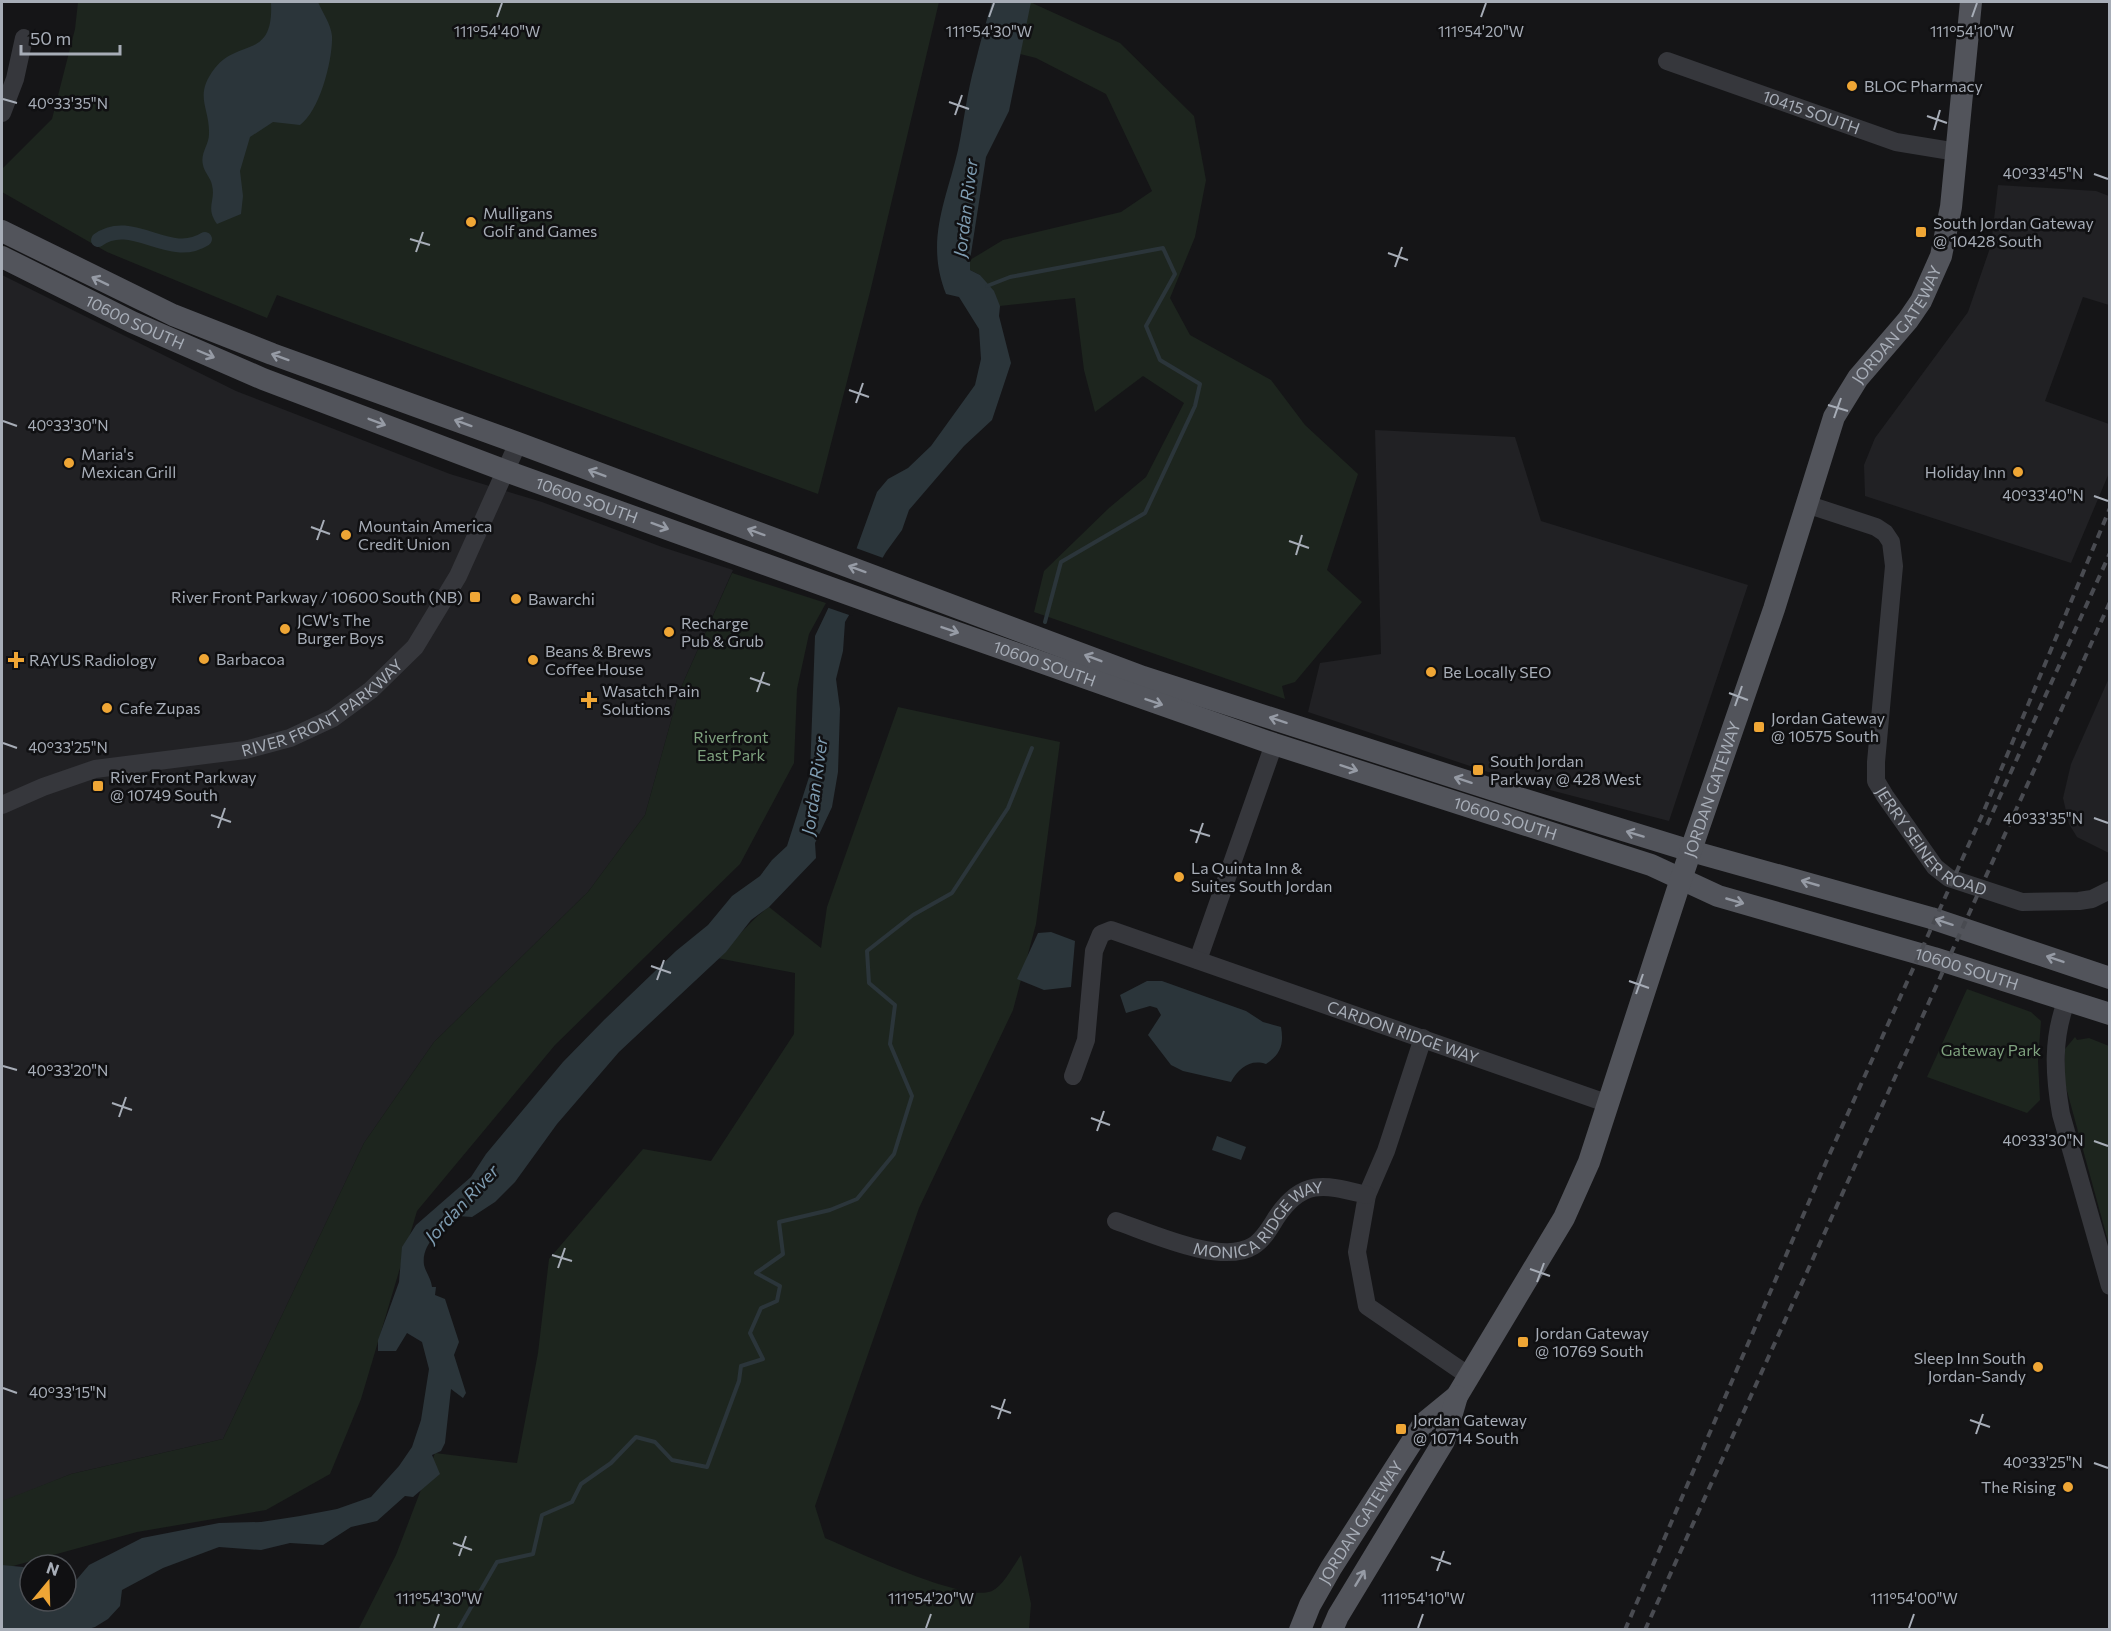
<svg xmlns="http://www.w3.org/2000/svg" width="2111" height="1631" font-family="Commissioner,sans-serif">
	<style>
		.built { fill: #212124 }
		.green { fill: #1d251e }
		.water { fill: #2b353a }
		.pier { fill: #151517 }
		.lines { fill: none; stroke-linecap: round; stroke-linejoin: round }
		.stream { stroke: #2b353a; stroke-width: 4 }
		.canal { stroke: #2b353a; stroke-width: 14 }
		.minor { stroke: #36373c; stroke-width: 18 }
		.major { stroke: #52545b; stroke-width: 22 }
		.rail { stroke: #494b51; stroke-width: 4; stroke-dasharray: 8 6; stroke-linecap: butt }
		.oneway { stroke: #969ba5 }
		.ticks { fill: none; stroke: #a7adb7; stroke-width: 2 }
		.poi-dot { fill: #efa635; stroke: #101012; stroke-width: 2 }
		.labels { text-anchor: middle; stroke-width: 5; stroke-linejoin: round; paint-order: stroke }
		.poi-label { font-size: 16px; fill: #a7adb7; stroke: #101012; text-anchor: start }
		.street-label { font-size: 16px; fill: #a7adb7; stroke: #101012 }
		.park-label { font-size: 16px; fill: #7ea17e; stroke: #101012 }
		.water-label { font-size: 18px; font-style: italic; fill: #7e9cb1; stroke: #101012 }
		.ticks-label { font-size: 15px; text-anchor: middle; fill: #a7adb7; stroke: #101012; stroke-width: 5; stroke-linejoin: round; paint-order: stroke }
	</style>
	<rect width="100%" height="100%" fill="#151517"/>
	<g class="built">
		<polygon points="1998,185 2096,191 2109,196 2109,305 2083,297 2045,401 2109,424 2109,473 2071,563 1865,496 1864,465 1875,438 1968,312 1991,245"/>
		<polygon points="2,275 236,391 450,474 542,502 662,547 733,570 679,692 645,815 588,892 434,1042 364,1143 223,1439 71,1474 2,1502"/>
		<polygon points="1375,430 1515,437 1541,521 1748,585 1669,821 1515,781 1308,712 1320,663 1381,654"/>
		<polygon points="2109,678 2109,853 2077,837 2069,824 2063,798 2071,764"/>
	</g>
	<g class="green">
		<polygon points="78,2 939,2 871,288 818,494 277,295 267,318 107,252 2,192 2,169 52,119 75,29"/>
		<polygon points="1030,2 1120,43 1194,116 1206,180 1195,237 1170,298 1190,335 1271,380 1305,425 1358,474 1327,570 1362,602 1295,682 1282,686 1285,699 1034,612 1044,571 1109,508 1146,477 1184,403 1143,376 1095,412 1084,370 1075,298 1000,306 980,275 970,270 970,260 1003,240 1121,212 1152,191 1106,94 1036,58 1020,54"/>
		<polygon points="732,573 826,603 809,634 797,689 794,763 740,864 555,1045 417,1211 361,1399 330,1474 266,1510 137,1532 2,1569 2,1501 71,1474 223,1439 364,1143 434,1042 588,892 645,815 679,692"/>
		<path d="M 898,707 L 1060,742 L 1036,924 L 1013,1010 L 919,1208 L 815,1506 L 825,1538 C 856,1551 965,1603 992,1591 C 1003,1586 1014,1565 1021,1555 L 1031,1604 L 1029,1629 L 358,1630 L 396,1555 L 435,1453 L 517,1463 L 538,1353 L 549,1259 L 643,1149 L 711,1161 L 794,1034 L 795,973 L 717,958 C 735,941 749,921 769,907 L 821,948 L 827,907 Z"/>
		<polygon points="1967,989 2031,1012 2041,1021 2038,1061 2040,1100 2027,1113 1927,1077"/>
		<polygon points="2075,1037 2077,1040 2089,1038 2109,1046 2109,1245 2064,1080 2065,1049"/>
	</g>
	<g class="water">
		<path d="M 271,2 L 318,2 C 322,12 331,24 332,36 C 333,59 320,111 300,125 L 273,122 L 250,137 L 240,171 L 243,196 L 241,214 L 217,224 C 205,207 216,201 212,185 C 211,178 204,172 203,165 C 200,153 209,145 209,134 C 210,107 193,96 215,68 C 239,38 274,60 271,2 Z"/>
		<path d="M 992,2 L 1031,2 L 1009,111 L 986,157 L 970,260 L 970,270 L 980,275 L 994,291 L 1000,306 L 999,316 L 1011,363 L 992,420 L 964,446 L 909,510 L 902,530 L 886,552 L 845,622 L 843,651 L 836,679 L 840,709 L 838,772 L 832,807 L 815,843 L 816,858 L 769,907 L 751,920 L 726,952 L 619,1052 L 557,1124 L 515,1182 L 495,1202 L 472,1217 L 457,1216 C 442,1229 421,1243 424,1265 C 426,1273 431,1278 432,1287 L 436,1287 L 435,1295 L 445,1299 L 459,1342 L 454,1355 L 466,1393 L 463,1398 L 451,1389 L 445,1443 L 441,1451 L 432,1455 L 440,1474 L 413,1497 L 405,1496 L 377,1521 L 351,1527 L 323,1545 L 290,1543 L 261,1550 L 219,1547 L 163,1568 L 122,1590 L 120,1606 L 108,1619 L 95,1627 L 85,1630 L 2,1630 L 2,1565 L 23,1567 L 30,1571 L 30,1601 L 66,1601 L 66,1592 L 89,1565 L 142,1538 L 219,1523 L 261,1522 L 300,1516 L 337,1509 L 371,1497 L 399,1466 L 412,1447 L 421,1420 L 429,1369 L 422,1342 L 407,1333 L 396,1351 L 378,1351 L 378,1340 L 399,1282 L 402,1247 L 416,1225 L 471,1177 L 486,1154 L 563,1062 L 604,1020 L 676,951 L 708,925 L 732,896 L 760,876 L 772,860 L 787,846 L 810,774 L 815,636 L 856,550 L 877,492 L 888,479 L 908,468 L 931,446 L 975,385 L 981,359 L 979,329 L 959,297 L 946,294 C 925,241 946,201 958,150 C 964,121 967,92 975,64 C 980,43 986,22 992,2 Z"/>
		<polygon points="1051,932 1075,941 1071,987 1044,990 1017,979 1038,933"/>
		<path d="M 1147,981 L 1162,981 L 1246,1011 L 1263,1022 L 1281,1027 C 1284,1044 1281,1054 1266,1064 C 1250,1059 1239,1068 1231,1082 L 1183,1071 L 1171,1065 L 1148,1035 L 1161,1015 L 1157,1008 L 1150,1006 L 1126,1013 L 1120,995 Z"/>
		<polygon points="1217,1136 1246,1147 1241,1160 1212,1150"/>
	</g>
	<polygon class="pier" points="853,547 886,559 852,616 826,607"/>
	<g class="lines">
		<g class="stream">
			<polyline points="987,286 1010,277 1163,248 1175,274 1146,326 1160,360 1200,384 1195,406 1145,513 1061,562 1045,622"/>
			<polyline points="458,1630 497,1562 533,1554 542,1515 572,1502 581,1484 611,1463 636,1437 655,1442 672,1460 707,1467 739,1381 741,1366 763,1359 750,1333 761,1308 777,1301 780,1286 756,1273 783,1254 779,1222 830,1210 857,1199 894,1154 912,1096 890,1044 895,1005 869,983 867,951 913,915 952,893 1008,808 1032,748"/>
		</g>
		<path class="canal" d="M 98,240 C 132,215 169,262 205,239"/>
		<g class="minor">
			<path id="s1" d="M 1667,61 L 1896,142 L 1957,152"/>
			<polyline points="2,113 15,79 24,38"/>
			<path id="s2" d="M 1806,504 L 1876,527 L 1885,533 L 1891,542 L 1894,566 L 1876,762 L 1876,781 L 1885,796 L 1935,867 L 1949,878 L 2022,902 L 2079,901 L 2092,899 L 2110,890"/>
			<path id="s3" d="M 2,805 L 43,787 L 95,769 L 245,750 L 290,738 L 333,718 L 371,690 L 415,647 L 458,576 L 518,443"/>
			<polyline points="1198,960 1274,744"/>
			<path d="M 2067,999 C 2052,1038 2054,1074 2061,1114 L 2110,1286"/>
			<polyline points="1423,1038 1386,1151 1367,1195 1357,1252 1367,1306 1469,1376"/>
			<path id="s4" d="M 1073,1076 L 1086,1040 L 1094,951 L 1101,934 L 1111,930 L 1609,1104"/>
			<path id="s5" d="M 1116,1221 C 1149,1232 1221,1266 1253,1246 C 1263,1240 1270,1228 1276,1218 C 1303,1177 1326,1185 1367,1195"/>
		</g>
		<g class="major">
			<polyline points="2,231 173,315 272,354 518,443 1143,677 1519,798 1691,851 1931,918 2110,978"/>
			<path id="s6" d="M 2,257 L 132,322 L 263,379 L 506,471 L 895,611 L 1274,744 L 1651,865 L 1718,896 L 1934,958 L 2110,1014"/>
			<path id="s7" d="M 1300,1630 L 1310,1605 L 1331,1568 L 1424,1423 L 1457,1396 L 1469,1376 L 1564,1218 L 1589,1162 L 1681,879 L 1774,609 L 1834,417 L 1858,378 L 1908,320 L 1921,301 L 1941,256 L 1951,207 L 1971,2"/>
			<polyline points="1332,1630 1338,1616 1444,1441 1457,1396"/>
		</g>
		<g class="rail">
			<polyline points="1987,825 2110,553"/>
			<polyline points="1625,1630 1827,1160 1983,813 2110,508"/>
			<polyline points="1645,1630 2110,602"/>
		</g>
	</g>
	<defs><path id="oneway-shaft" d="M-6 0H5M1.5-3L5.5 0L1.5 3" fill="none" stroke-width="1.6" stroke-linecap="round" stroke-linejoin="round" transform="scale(1.5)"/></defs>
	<g class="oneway">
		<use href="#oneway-shaft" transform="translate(100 281) rotate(-154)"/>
		<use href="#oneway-shaft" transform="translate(206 354) rotate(23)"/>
		<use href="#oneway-shaft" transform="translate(280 357) rotate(-160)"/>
		<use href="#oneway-shaft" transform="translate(377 422) rotate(21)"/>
		<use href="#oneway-shaft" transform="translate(463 423) rotate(-160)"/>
		<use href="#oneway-shaft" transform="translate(597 473) rotate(-159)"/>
		<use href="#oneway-shaft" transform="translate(660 526) rotate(20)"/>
		<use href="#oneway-shaft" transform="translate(756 532) rotate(-160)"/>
		<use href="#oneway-shaft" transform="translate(857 569) rotate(-160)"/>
		<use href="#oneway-shaft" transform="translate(950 630) rotate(19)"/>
		<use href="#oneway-shaft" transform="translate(1093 658) rotate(-159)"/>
		<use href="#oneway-shaft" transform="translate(1154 702) rotate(19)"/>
		<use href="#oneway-shaft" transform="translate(1278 720) rotate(-162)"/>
		<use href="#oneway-shaft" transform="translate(1349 768) rotate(18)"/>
		<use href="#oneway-shaft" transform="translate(1463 780) rotate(-162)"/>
		<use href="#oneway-shaft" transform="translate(1635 834) rotate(-163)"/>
		<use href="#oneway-shaft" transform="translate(1810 883) rotate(-164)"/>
		<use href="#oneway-shaft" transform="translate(1735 901) rotate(16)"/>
		<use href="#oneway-shaft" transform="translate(1944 922) rotate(-162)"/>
		<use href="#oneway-shaft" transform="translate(2055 959) rotate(-161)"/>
		<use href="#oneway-shaft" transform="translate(1360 1578) rotate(-59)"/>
	</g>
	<path class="ticks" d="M 497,17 L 502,3M 989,17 L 994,3M 1481,17 L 1486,3M 1972,17 L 1977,3M 3,99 L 17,103M 949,102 L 969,109M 955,115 L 962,95M 1927,116 L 1947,123M 1934,130 L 1940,110M 2094,174 L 2108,179M 410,239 L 430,245M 416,252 L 423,232M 1388,253 L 1408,260M 1395,267 L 1402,247M 849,390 L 869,397M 856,403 L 863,383M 1828,405 L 1848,411M 1834,418 L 1841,398M 3,421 L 17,426M 2094,496 L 2108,501M 311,527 L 330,534M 317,540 L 324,520M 1289,541 L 1309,548M 1296,555 L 1302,535M 750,678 L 770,685M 757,692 L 764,672M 1729,693 L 1748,700M 1735,706 L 1742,686M 3,743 L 17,748M 211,815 L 231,822M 2094,818 L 2108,823M 218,828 L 225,808M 1190,830 L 1210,836M 1196,843 L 1203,823M 651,966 L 671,973M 657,980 L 664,960M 1629,981 L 1649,988M 1636,994 L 1643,974M 3,1066 L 17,1070M 112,1103 L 132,1110M 119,1117 L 126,1097M 1091,1118 L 1110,1125M 1097,1131 L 1104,1111M 2094,1141 L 2108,1146M 552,1255 L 572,1261M 558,1268 L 565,1248M 1530,1269 L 1550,1276M 1537,1282 L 1544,1263M 3,1388 L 17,1393M 991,1406 L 1011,1413M 998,1419 L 1005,1399M 1970,1420 L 1990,1427M 1976,1434 L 1983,1414M 2094,1463 L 2108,1468M 453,1543 L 472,1550M 459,1556 L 466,1536M 1431,1557 L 1451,1564M 1437,1571 L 1444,1551M 434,1628 L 439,1614M 926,1628 L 931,1614M 1418,1628 L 1423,1614M 1909,1628 L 1914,1614"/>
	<g class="poi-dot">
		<circle cx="1852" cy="86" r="6"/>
		<circle cx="471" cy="222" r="6"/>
		<rect x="1915" y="226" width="12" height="12" rx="3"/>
		<circle cx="69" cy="463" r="6"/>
		<circle cx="2018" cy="472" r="6"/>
		<circle cx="346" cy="535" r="6"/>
		<rect x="469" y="591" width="12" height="12" rx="3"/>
		<circle cx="516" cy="599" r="6"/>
		<circle cx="285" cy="629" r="6"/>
		<circle cx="669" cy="632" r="6"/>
		<circle cx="204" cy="659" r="6"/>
		<path d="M13 651h6v6h6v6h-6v6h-6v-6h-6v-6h6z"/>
		<circle cx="533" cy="660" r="6"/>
		<circle cx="1431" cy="672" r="6"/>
		<path d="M586 691h6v6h6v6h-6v6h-6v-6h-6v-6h6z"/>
		<circle cx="107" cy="708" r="6"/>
		<rect x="1753" y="721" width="12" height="12" rx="3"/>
		<rect x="1472" y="764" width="12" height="12" rx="3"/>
		<rect x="92" y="780" width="12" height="12" rx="3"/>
		<circle cx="1179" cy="877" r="6"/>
		<rect x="1517" y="1336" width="12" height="12" rx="3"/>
		<circle cx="2038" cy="1367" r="6"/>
		<rect x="1395" y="1423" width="12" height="12" rx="3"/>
		<circle cx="2068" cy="1487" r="6"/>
	</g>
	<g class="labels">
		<g class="poi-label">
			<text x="1864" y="92">BLOC Pharmacy</text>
			<text x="483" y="219">Mulligans<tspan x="483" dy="18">Golf and Games</tspan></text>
			<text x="1933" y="229">South Jordan Gateway<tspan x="1933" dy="18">@ 10428 South</tspan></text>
			<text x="81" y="460">Maria's<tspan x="81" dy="18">Mexican Grill</tspan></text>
			<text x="2006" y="478" text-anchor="end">Holiday Inn</text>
			<text x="358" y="532">Mountain America<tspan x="358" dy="18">Credit Union</tspan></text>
			<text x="463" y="603" text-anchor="end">River Front Parkway / 10600 South (NB)</text>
			<text x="528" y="605">Bawarchi</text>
			<text x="297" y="626">JCW's The<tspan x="297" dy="18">Burger Boys</tspan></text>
			<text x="681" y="629">Recharge<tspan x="681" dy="18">Pub &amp; Grub</tspan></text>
			<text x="545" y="657">Beans &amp; Brews<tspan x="545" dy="18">Coffee House</tspan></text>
			<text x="216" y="665">Barbacoa</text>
			<text x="29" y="666">RAYUS Radiology</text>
			<text x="1443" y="678">Be Locally SEO</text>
			<text x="602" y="697">Wasatch Pain<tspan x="602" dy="18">Solutions</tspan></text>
			<text x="119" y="714">Cafe Zupas</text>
			<text x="1771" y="724">Jordan Gateway<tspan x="1771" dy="18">@ 10575 South</tspan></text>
			<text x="1490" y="767">South Jordan<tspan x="1490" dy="18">Parkway @ 428 West</tspan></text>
			<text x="110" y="783">River Front Parkway<tspan x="110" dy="18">@ 10749 South</tspan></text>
			<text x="1191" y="874">La Quinta Inn &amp;<tspan x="1191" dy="18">Suites South Jordan</tspan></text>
			<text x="1535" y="1339">Jordan Gateway<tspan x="1535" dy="18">@ 10769 South</tspan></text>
			<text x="2026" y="1364" text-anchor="end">Sleep Inn South<tspan x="2026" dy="18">Jordan-Sandy</tspan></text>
			<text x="1413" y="1426">Jordan Gateway<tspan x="1413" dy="18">@ 10714 South</tspan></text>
			<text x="2056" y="1493" text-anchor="end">The Rising</text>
		</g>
		<g class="street-label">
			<text dy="6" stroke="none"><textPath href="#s1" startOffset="153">10415 SOUTH</textPath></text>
			<text dy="6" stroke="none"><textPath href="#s6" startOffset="148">10600 SOUTH</textPath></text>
			<text dy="6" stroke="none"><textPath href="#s7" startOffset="1450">JORDAN GATEWAY</textPath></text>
			<text dy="6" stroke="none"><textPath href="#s6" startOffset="634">10600 SOUTH</textPath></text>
			<text dy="6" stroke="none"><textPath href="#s6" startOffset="1120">10600 SOUTH</textPath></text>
			<text dy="6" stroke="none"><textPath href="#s3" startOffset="340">RIVER FRONT PARKWAY</textPath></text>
			<text dy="6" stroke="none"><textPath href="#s7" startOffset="946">JORDAN GATEWAY</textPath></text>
			<text dy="6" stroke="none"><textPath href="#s6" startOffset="1606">10600 SOUTH</textPath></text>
			<text dy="6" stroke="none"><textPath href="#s2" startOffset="420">JERRY SEINER ROAD</textPath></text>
			<text dy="6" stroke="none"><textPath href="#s6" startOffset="2092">10600 SOUTH</textPath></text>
			<text dy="6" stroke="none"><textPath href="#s4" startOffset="466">CARDON RIDGE WAY</textPath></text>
			<text dy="6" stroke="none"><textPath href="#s5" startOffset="160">MONICA RIDGE WAY</textPath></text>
			<text dy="6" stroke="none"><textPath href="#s7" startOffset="124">JORDAN GATEWAY</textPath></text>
		</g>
		<g class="park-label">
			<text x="731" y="743">Riverfront<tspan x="731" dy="18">East Park</tspan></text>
			<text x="1991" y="1056">Gateway Park</text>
		</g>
		<g class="water-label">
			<text transform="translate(966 208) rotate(-83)" y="6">Jordan River</text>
			<text transform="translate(815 786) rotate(-82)" y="6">Jordan River</text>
			<text transform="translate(462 1204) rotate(-47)" y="6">Jordan River</text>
		</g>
	</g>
	<g class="ticks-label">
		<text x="1972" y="37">111°54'10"W</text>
		<text x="497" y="37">111°54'40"W</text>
		<text x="989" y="37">111°54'30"W</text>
		<text x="1481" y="37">111°54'20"W</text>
		<text x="68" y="109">40°33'35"N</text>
		<text x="2043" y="179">40°33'45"N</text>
		<text x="68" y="431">40°33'30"N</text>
		<text x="2043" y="501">40°33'40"N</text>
		<text x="68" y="753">40°33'25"N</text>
		<text x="2043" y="824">40°33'35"N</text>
		<text x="68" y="1076">40°33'20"N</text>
		<text x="2043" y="1146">40°33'30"N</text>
		<text x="68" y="1398">40°33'15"N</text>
		<text x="2043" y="1468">40°33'25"N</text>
		<text x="439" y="1604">111°54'30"W</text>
		<text x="931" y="1604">111°54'20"W</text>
		<text x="1423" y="1604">111°54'10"W</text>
		<text x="1914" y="1604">111°54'00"W</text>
	</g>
	<rect width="2111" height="1631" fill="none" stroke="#a7adb7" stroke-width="6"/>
	<g transform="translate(48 1583) rotate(19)"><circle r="28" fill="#101012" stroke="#4c4f54" stroke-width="1.5"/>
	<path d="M0-4.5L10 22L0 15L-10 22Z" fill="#efa635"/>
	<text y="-9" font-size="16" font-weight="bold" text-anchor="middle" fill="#a7adb7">N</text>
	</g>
	<path d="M21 45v9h99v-9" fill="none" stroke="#a7adb7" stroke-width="3"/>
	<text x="30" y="45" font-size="18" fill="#a7adb7" stroke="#101012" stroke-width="4.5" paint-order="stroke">50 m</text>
</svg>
